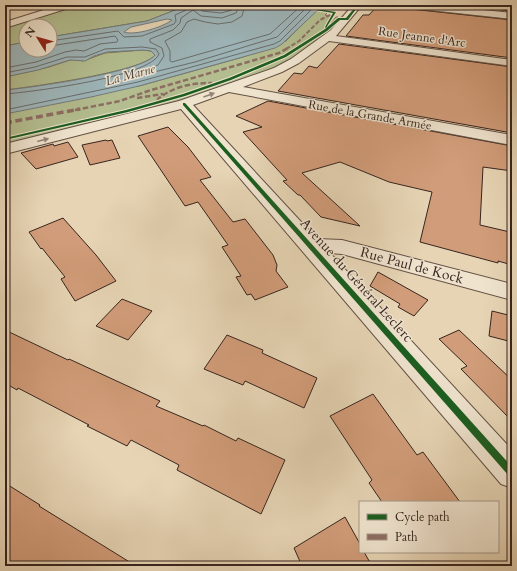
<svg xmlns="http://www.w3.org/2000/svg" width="517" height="571" font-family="Cardo,serif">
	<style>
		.green { fill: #b3bd8f; stroke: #757157 }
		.water { fill: #9db5b9; stroke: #747b7b; fill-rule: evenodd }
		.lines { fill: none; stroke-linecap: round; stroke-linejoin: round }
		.shore { stroke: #6a6d6c; stroke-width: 1 }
		.building { fill: #d19c79; stroke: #37251f }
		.minor-casing { stroke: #635144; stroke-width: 2 }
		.minor { fill: #efe3ce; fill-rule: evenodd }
		.quiet-far2 { stroke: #8d6e63; stroke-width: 2; stroke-dasharray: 4.5 2; stroke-linecap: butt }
		.quiet-far1 { stroke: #8d6e63; stroke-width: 2.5; stroke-dasharray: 5.5 2.5; stroke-linecap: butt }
		.quiet { stroke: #8d6e63; stroke-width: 3.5; stroke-dasharray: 7 3.5; stroke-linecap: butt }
		.cycleway-casing { stroke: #efe3ce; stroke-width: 2 }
		.cycleway { fill: #1b5e20; fill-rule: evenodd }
		.oneway { fill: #938476 }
		.labels { text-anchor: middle; stroke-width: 3; stroke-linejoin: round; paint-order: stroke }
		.far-street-label { font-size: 12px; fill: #37251f; stroke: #efe3ce }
		.far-water-label { font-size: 13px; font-style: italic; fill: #504946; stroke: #efe3ce }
		.street-label { font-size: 14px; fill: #37251f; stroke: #efe3ce }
	</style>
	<rect width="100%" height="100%" fill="#e6d4b4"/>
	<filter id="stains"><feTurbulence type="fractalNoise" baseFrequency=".005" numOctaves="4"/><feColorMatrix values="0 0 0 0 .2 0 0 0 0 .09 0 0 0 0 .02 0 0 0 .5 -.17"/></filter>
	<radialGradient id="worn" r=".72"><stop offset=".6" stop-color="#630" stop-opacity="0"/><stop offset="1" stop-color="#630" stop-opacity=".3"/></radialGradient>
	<g class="green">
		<polygon points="76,5 188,5 147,21 50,37 50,26 26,26 26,42 5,46 5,28"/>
		<polygon points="312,5 328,6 328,7 322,11 328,12 325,15 331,16 328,22 332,22 336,17 338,17 334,22 343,21 284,64 204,95 5,146 5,105 134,86 139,86 243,57 286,41 304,22"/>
		<path d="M 143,50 L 151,51 L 155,55 C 142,72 30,87 5,90 L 5,77 L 49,67 L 70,60 L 76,59 L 83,61 L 105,53 Z"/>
	</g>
	<path class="water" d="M 188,5 L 203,5 L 200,6 L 223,9 L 230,6 L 229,5 L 323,5 L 282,44 L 275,48 L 139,86 L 91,97 L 5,114 L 5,90 C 30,88 143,72 155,55 L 151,51 L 143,50 L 107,52 L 94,56 L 85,61 L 70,60 L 38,70 L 5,77 L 5,46 L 26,42 L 26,50 L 50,50 L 50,37 L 147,21 ZM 167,19 L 172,20 C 163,27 135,36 124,32 L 131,27 Z"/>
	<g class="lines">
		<g class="shore">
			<polyline points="199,5 199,8 202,11 221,13 232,10 234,5"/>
			<polyline points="239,5 236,13 222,18 201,16 193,10 181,18 180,23 173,30 150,39 150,42 162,48 164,56 158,65 146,71 146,74 195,62 277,37 309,5"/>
			<polyline points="245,5 242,16 232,22 218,24 205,22 194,19 187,22 181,32 165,41 170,51 170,61 172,62 270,34 302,5"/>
			<polyline points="50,41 118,31 124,37 142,36 174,24 176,21 175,15 186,10 188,5"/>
			<polyline points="5,68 36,62 65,52 76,50 84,51 100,44 117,42 118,40 115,36 50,46"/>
			<path d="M 5,73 L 35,67 L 67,57 L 85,57 L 105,49 L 142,47 L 156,49 L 159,54 C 150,77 31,92 5,94"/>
			<polyline points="5,110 138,82 274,44 280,41 316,5"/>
		</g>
	</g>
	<g class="building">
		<polygon points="378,5 406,5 411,9 512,20 512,58 346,36 363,15 369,15"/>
		<polygon points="450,5 499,5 512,6 512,11"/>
		<polygon points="339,44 512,67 512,133 278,91 294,73 302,74 309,66 317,68"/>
		<polygon points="268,101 512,146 512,171 483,167 480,225 510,232 510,236 512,236 512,265 498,261 498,263 420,242 432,192 389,182 340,162 302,173 360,226 321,217 300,195 298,195 283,181 287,180 243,132 262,127 236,116"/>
		<polygon points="168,127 188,147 211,177 200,180 233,222 245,219 273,255 277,265 276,271 288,287 255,300 251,294 247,295 236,277 241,276 222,247 228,245 198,202 185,206 138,136"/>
		<polygon points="106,140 107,141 112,140 120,158 90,165 82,145"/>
		<polygon points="68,142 78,157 36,169 21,153 53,144 54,146"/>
		<polygon points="63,218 96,255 116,281 75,301 61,279 65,277 42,248 41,249 29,232"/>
		<polygon points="378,272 428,300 414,316 398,307 400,304 370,286"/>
		<polygon points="122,299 152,311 128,340 96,326"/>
		<polygon points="492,311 512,316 512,342 489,336"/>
		<polygon points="5,330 68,360 69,359 160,401 156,406 203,426 204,425 236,441 238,438 285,460 261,514 177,470 179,465 131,440 127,446 87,426 89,425 18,388 17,390 5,383"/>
		<polygon points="459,330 512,380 512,421 461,369 467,366 439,339"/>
		<polygon points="227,335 263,350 262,353 317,378 304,408 245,381 243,385 204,369"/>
		<polygon points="373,394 417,455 423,452 460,502 382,502 369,483 372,480 330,416"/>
		<polygon points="5,483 40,505 39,506 136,566 5,566"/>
		<polygon points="345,517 360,544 360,552 364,552 372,566 302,566 294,548"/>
	</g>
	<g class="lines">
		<g class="minor-casing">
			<g id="minor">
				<polygon points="60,5 73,5 72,7 5,28 5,22"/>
				<polygon points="353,5 362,5 336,36 512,60 512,66 329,41 299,63 282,72 243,87 512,135 512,145 229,92 193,105 317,239 342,240 512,284 512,300 342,254 330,253 512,450 512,488 501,484 181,109 5,154 5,144 179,101 274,68 291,59 331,30"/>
				<polygon points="407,5 435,5 512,13 512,19 411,8"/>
			</g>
		</g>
		<use href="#minor" class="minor"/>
		<polyline class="quiet-far2" points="286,49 299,41 320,20 334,13"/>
		<g class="quiet-far1">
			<polyline points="137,98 163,94"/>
			<path d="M 158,101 L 158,99 C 174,86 192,83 212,83"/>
			<polyline points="75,110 120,101 148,91 279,53 288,48"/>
		</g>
		<polyline class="quiet" points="5,123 80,109"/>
		<g class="cycleway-casing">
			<g id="cycleway">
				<polygon points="285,5 291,5 336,12 326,28 325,27 333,13"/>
				<polygon points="357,5 359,5 348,20 340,20 327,31 286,57 231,80 185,96 128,112 5,140 5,138 126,110 183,94 229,78 284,55 325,29 338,18 346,18"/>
				<polygon points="183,103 185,103 512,467 512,477 509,476 183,105"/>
			</g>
		</g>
		<use href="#cycleway" class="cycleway"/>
	</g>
	<defs><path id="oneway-solid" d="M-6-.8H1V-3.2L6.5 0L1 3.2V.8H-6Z"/></defs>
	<g class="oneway">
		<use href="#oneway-solid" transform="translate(209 95) rotate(-20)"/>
		<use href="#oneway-solid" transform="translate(43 140) rotate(-14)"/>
	</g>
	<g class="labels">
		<g class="far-street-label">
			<text transform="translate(422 37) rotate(8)" y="4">Rue Jeanne d'Arc</text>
			<text transform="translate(370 115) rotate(10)" y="4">Rue de la Grande Armée</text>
		</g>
		<g class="far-water-label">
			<text transform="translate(130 74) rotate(-15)" y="5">La Marne</text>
		</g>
		<g class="street-label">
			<text transform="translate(412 265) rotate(15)" y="5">Rue Paul de Kock</text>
			<text transform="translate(357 280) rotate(48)" y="5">Avenue du Général Leclerc</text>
		</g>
	</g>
	<rect width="517" height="571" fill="none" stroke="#e6d4b4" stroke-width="20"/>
	<rect x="6" y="6" width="505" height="559" fill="none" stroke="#37251f" stroke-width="2"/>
	<rect x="10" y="10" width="497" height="551" fill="none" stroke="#37251f"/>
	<rect x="359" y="501" width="140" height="52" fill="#efe3ce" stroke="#a59788"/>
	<rect x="367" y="514" width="20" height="6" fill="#1b5e20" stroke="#a59788"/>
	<text x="395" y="521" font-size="12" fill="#37251f">Cycle path</text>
	<rect x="367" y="534" width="20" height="6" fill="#8d6e63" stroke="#a59788"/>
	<text x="395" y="541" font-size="12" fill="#37251f">Path</text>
	<g transform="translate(38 38) rotate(307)"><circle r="19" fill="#efe3ce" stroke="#a59788"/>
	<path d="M0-3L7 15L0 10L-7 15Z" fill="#8f2418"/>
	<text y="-6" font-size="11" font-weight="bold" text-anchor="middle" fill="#37251f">N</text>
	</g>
	<rect width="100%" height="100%" filter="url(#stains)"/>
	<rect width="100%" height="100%" fill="url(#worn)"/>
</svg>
